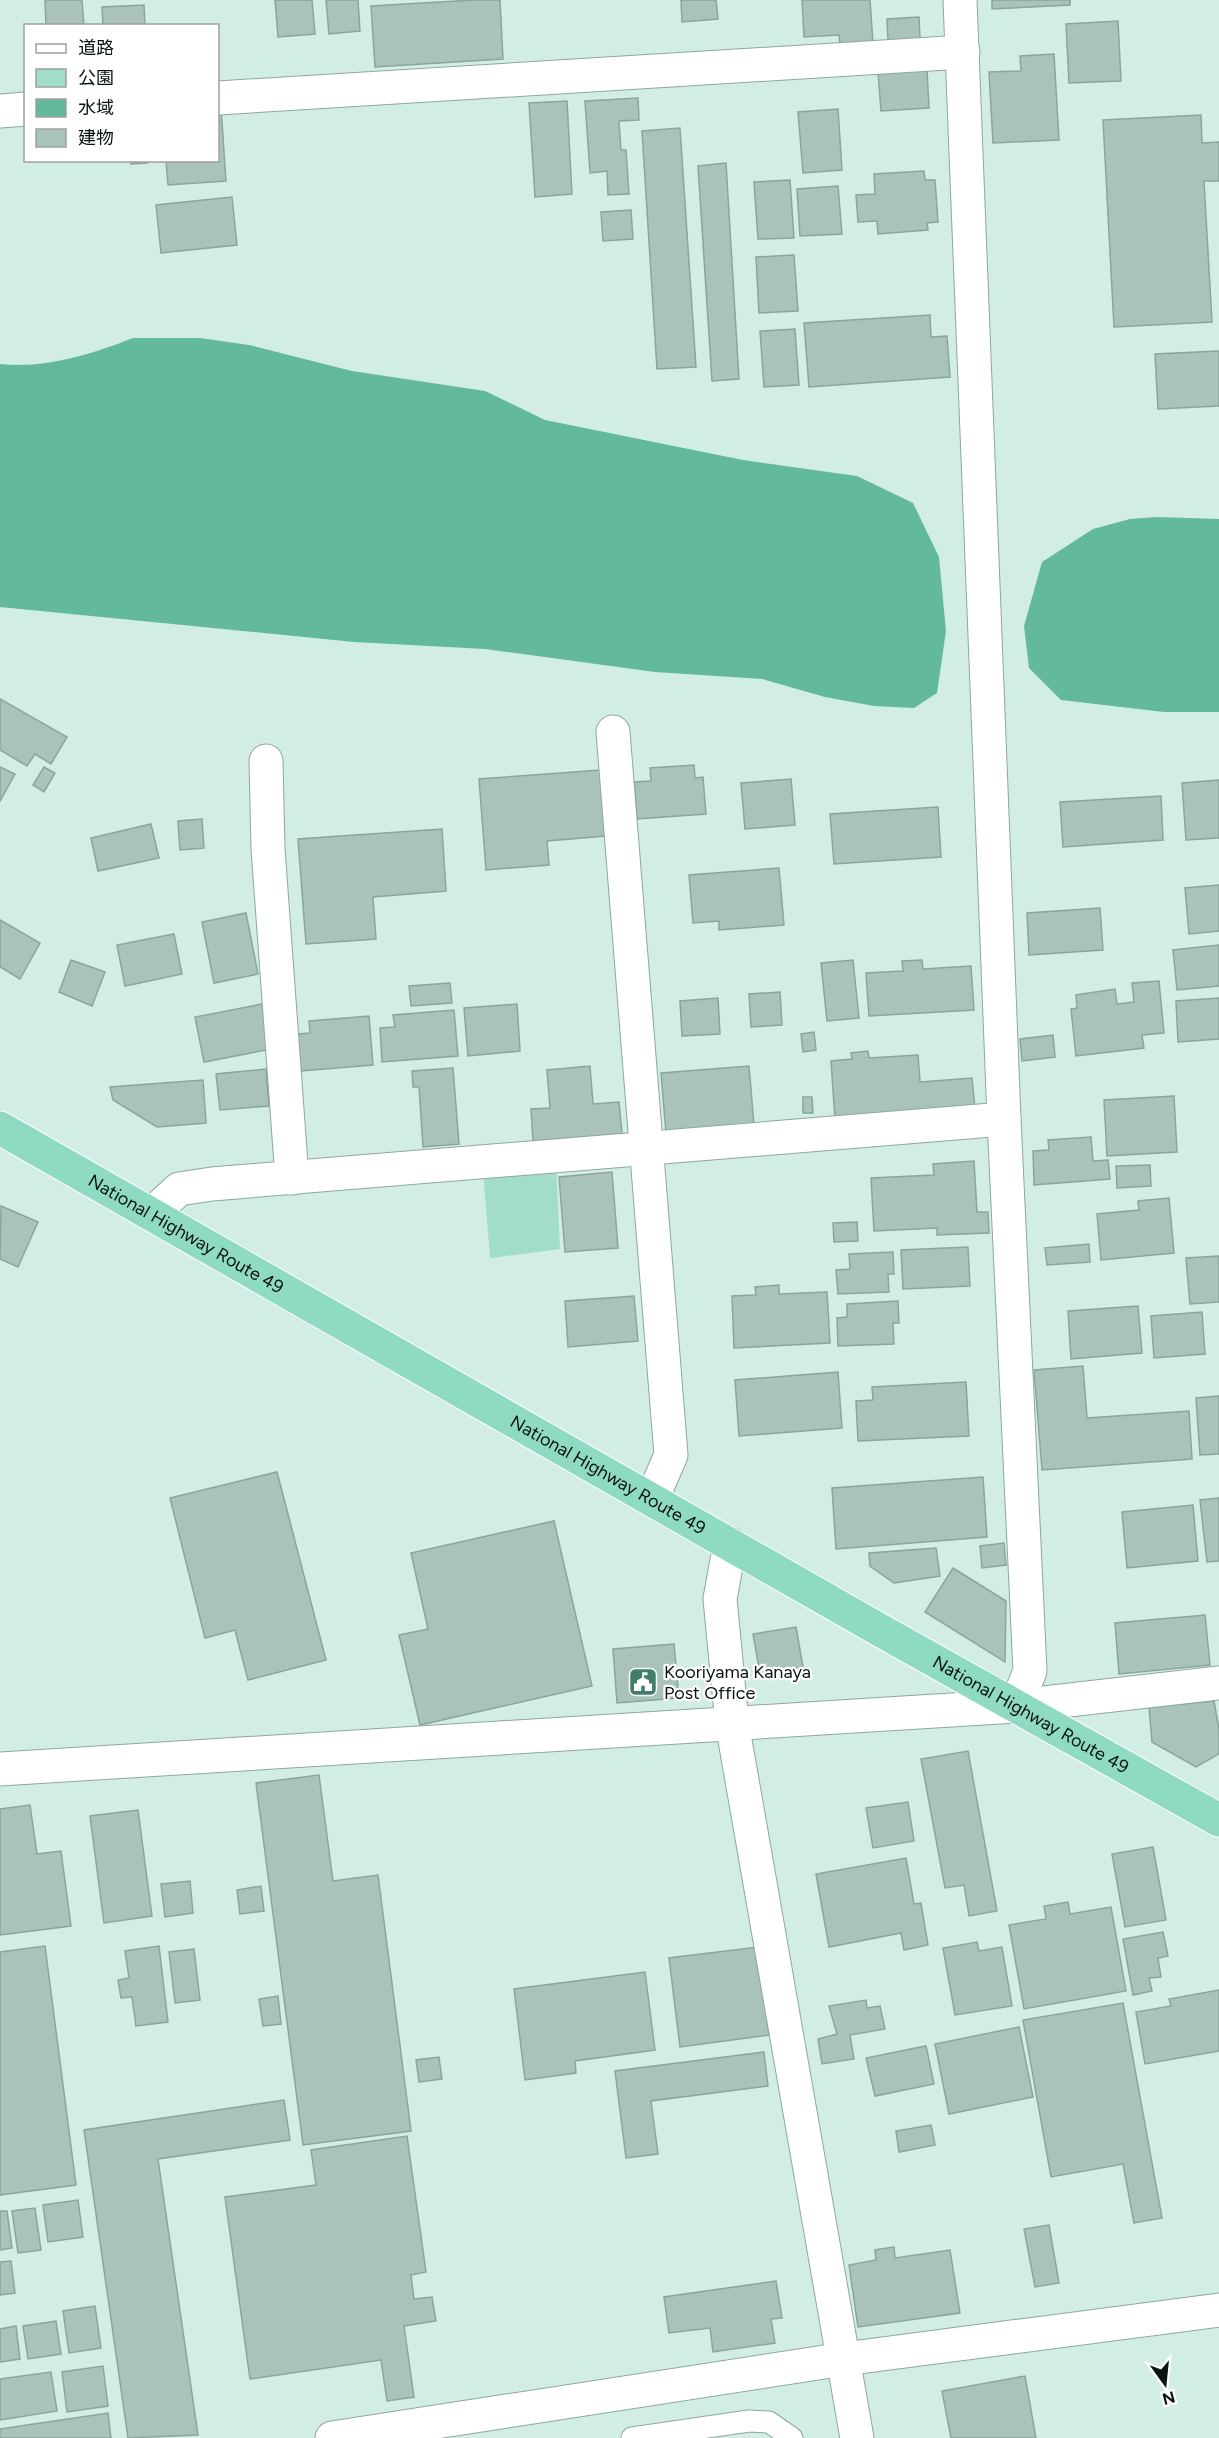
<svg xmlns="http://www.w3.org/2000/svg" width="1219" height="2438" font-family="Figtree,'Noto Sans JP',sans-serif">
	<style>
		.green { fill: #a2ddc8 }
		.water { fill: #62b99e }
		.building { fill: #a9c3b9; stroke: #8ca59c; stroke-width: 1.5 }
		.lines { fill: none; stroke-linecap: round; stroke-linejoin: round }
		.service-casing { stroke: #8ea89e; stroke-width: 23 }
		.minor-casing { stroke: #8ea89e; stroke-width: 35 }
		.trunk-casing { stroke: #fff; stroke-width: 35 }
		.service { stroke: #fff; stroke-width: 21 }
		.minor { stroke: #fff; stroke-width: 33 }
		.trunk { stroke: #8fdac2; stroke-width: 33 }
		.labels { text-anchor: middle; stroke-width: 4.5; stroke-linejoin: round; paint-order: stroke }
		.street-label { font-size: 18px; fill: #091310; stroke: #fff }
		.poi-label { font-size: 18px; fill: #091310; stroke: #fff; text-anchor: start }
	</style>
	<rect width="100%" height="100%" fill="#d2ede3"/>
	<polygon class="green" points="556,1162 560,1249 490,1258 483,1169"/>
	<g class="water">
		<path d="M 133,338 L 200,338 L 249,345 L 352,371 L 485,391 L 545,420 L 743,460 L 857,476 L 913,503 L 939,557 L 946,631 L 937,693 L 914,708 L 874,706 L 825,697 L 762,679 L 655,672 L 485,649 L 354,642 L 0,607 L 0,364 C 45,369 92,354 133,338 Z"/>
		<polygon points="1157,517 1219,519 1219,712 1164,712 1061,700 1029,668 1024,626 1042,562 1093,529 1130,519"/>
	</g>
	<g class="building">
		<polygon points="45,0 82,0 84,26 46,26"/>
		<polygon points="275,0 312,0 315,34 278,37"/>
		<polygon points="326,0 358,0 360,31 329,34"/>
		<polygon points="474,0 500,0 503,59 375,67 371,6"/>
		<polygon points="681,0 716,0 718,19 682,22"/>
		<polygon points="802,0 870,0 873,43 840,46 839,35 804,37"/>
		<polygon points="992,0 1070,0 1070,5 992,9"/>
		<polygon points="144,5 145,26 103,26 102,7"/>
		<polygon points="919,17 920,39 888,41 887,19"/>
		<polygon points="1118,21 1121,81 1069,83 1066,24"/>
		<polygon points="1054,54 1059,140 993,143 989,72 1021,71 1020,56"/>
		<polygon points="927,69 929,108 881,111 878,72"/>
		<polygon points="638,98 639,120 619,121 621,150 626,150 629,194 608,195 607,171 590,173 585,101"/>
		<polygon points="567,101 572,194 535,197 529,103"/>
		<polygon points="218,108 221,108 226,181 168,185 166,160 218,160"/>
		<polygon points="838,109 842,170 803,173 798,112"/>
		<polygon points="1201,115 1202,143 1219,142 1219,181 1204,181 1212,322 1114,327 1103,120"/>
		<polygon points="680,128 696,367 657,369 642,131"/>
		<polygon points="130,160 147,160 147,163 131,164"/>
		<polygon points="726,163 739,379 712,381 698,166"/>
		<polygon points="924,171 925,180 935,180 938,222 927,223 928,230 878,234 877,221 858,222 856,195 875,194 874,174"/>
		<polygon points="790,180 794,238 758,239 754,182"/>
		<polygon points="838,186 842,234 800,236 797,189"/>
		<polygon points="232,197 237,245 161,253 156,205"/>
		<polygon points="631,210 633,239 603,241 601,212"/>
		<polygon points="794,255 798,311 759,313 756,257"/>
		<polygon points="930,315 931,337 947,336 950,377 809,387 804,323"/>
		<polygon points="795,329 799,385 764,387 760,331"/>
		<polygon points="1219,351 1219,406 1158,409 1155,354"/>
		<polygon points="0,699 67,737 51,764 35,754 27,766 0,750"/>
		<polygon points="694,765 695,778 703,777 706,814 637,819 634,782 651,781 650,768"/>
		<polygon points="0,767 15,774 0,801"/>
		<polygon points="44,767 55,773 44,792 33,785"/>
		<polygon points="601,770 606,836 547,841 549,865 486,870 479,779"/>
		<polygon points="791,779 795,825 745,829 741,783"/>
		<polygon points="1219,780 1219,838 1186,840 1182,783"/>
		<polygon points="1161,796 1163,840 1063,847 1060,802"/>
		<polygon points="938,807 941,857 834,864 830,814"/>
		<polygon points="202,819 204,848 180,850 178,821"/>
		<polygon points="151,824 159,858 98,871 91,838"/>
		<polygon points="442,829 446,891 373,897 376,939 306,944 298,839"/>
		<polygon points="779,868 784,925 719,930 719,921 693,923 689,875"/>
		<polygon points="1219,885 1219,931 1189,934 1185,888"/>
		<polygon points="1100,908 1103,950 1029,955 1027,913"/>
		<polygon points="246,913 258,974 214,983 202,922"/>
		<polygon points="0,920 40,943 20,979 0,967"/>
		<polygon points="174,934 182,974 125,986 117,945"/>
		<polygon points="1219,945 1219,986 1177,990 1173,950"/>
		<polygon points="71,960 105,972 92,1006 59,992"/>
		<polygon points="853,960 859,1018 827,1021 821,963"/>
		<polygon points="922,960 923,969 971,966 974,1010 869,1016 866,973 903,971 902,961"/>
		<polygon points="1159,981 1164,1033 1142,1035 1144,1048 1076,1056 1071,1009 1077,1008 1076,995 1115,989 1117,1004 1134,1002 1132,983"/>
		<polygon points="450,983 452,1003 411,1006 409,986"/>
		<polygon points="780,992 782,1025 751,1027 749,994"/>
		<polygon points="718,998 720,1034 682,1036 680,1001"/>
		<polygon points="1219,998 1219,1039 1178,1042 1176,1001"/>
		<polygon points="262,1004 271,1049 204,1062 195,1017"/>
		<polygon points="517,1004 520,1051 468,1056 464,1008"/>
		<polygon points="454,1010 458,1056 382,1062 380,1028 395,1027 393,1015"/>
		<polygon points="369,1016 373,1065 301,1071 298,1034 310,1033 309,1021"/>
		<polygon points="814,1032 816,1050 803,1052 801,1034"/>
		<polygon points="1053,1035 1055,1057 1022,1061 1020,1039"/>
		<polygon points="868,1051 869,1058 918,1055 920,1082 972,1078 975,1109 835,1120 831,1061 852,1059 851,1053"/>
		<polygon points="590,1066 593,1104 619,1102 622,1134 533,1141 531,1109 550,1108 547,1070"/>
		<polygon points="749,1066 754,1125 666,1133 661,1073"/>
		<polygon points="453,1068 459,1144 423,1147 419,1087 413,1087 412,1071"/>
		<polygon points="266,1069 269,1106 220,1110 216,1074"/>
		<polygon points="203,1080 206,1123 157,1127 113,1100 110,1087"/>
		<polygon points="1174,1096 1177,1152 1107,1156 1104,1100"/>
		<polygon points="803,1097 812,1097 813,1113 803,1113"/>
		<polygon points="1091,1137 1093,1161 1108,1160 1110,1179 1034,1185 1033,1151 1049,1150 1048,1140"/>
		<polygon points="974,1161 977,1212 988,1212 989,1233 937,1235 937,1228 874,1231 871,1178 934,1175 933,1164"/>
		<polygon points="1150,1165 1151,1186 1117,1188 1116,1166"/>
		<polygon points="612,1172 618,1248 565,1252 559,1177"/>
		<polygon points="1169,1198 1174,1253 1101,1260 1097,1214 1139,1210 1138,1201"/>
		<polygon points="1,1206 38,1222 18,1267 0,1259"/>
		<polygon points="857,1222 858,1241 834,1242 833,1223"/>
		<polygon points="1089,1244 1090,1262 1047,1265 1045,1248"/>
		<polygon points="968,1247 970,1286 903,1289 901,1250"/>
		<polygon points="893,1252 894,1274 888,1274 889,1292 838,1294 836,1270 850,1269 849,1254"/>
		<polygon points="1219,1256 1219,1302 1190,1304 1186,1258"/>
		<polygon points="779,1285 779,1294 827,1292 830,1343 734,1348 732,1296 756,1295 755,1287"/>
		<polygon points="634,1296 638,1341 568,1347 565,1301"/>
		<polygon points="898,1301 899,1323 893,1323 894,1344 838,1346 837,1318 847,1317 847,1304"/>
		<polygon points="1138,1306 1142,1353 1071,1359 1068,1311"/>
		<polygon points="1202,1312 1205,1354 1154,1358 1151,1316"/>
		<polygon points="1083,1366 1087,1418 1189,1411 1192,1459 1042,1470 1034,1370"/>
		<polygon points="838,1372 842,1428 739,1436 735,1380"/>
		<polygon points="966,1382 969,1436 858,1441 856,1401 873,1400 872,1387"/>
		<polygon points="1219,1396 1219,1454 1200,1455 1196,1398"/>
		<polygon points="277,1472 326,1660 248,1680 235,1630 205,1638 170,1498"/>
		<polygon points="983,1477 987,1537 836,1549 832,1488"/>
		<polygon points="1219,1498 1219,1561 1207,1562 1200,1500"/>
		<polygon points="1193,1505 1198,1561 1127,1568 1122,1512"/>
		<polygon points="554,1521 592,1686 420,1725 399,1635 428,1629 411,1553"/>
		<polygon points="1004,1543 1006,1565 982,1568 980,1546"/>
		<polygon points="936,1548 940,1576 894,1583 870,1566 869,1553"/>
		<polygon points="953,1568 1006,1601 1005,1662 925,1612"/>
		<polygon points="1205,1615 1210,1665 1119,1674 1115,1623"/>
		<polygon points="796,1627 803,1667 760,1674 753,1634"/>
		<polygon points="674,1644 679,1698 617,1703 613,1649"/>
		<polygon points="1214,1701 1219,1729 1219,1754 1196,1767 1152,1742 1149,1707"/>
		<polygon points="968,1751 997,1911 969,1916 964,1885 945,1888 921,1759"/>
		<polygon points="319,1775 333,1881 378,1875 411,2131 303,2145 256,1783"/>
		<polygon points="908,1802 914,1841 873,1848 866,1808"/>
		<polygon points="30,1805 37,1854 61,1851 71,1926 0,1935 0,1809"/>
		<polygon points="138,1810 152,1916 104,1923 90,1816"/>
		<polygon points="1153,1847 1166,1920 1125,1927 1112,1854"/>
		<polygon points="906,1858 914,1904 921,1903 928,1945 904,1950 901,1933 829,1947 816,1874"/>
		<polygon points="190,1881 193,1913 165,1917 161,1884"/>
		<polygon points="261,1886 264,1911 240,1914 237,1890"/>
		<polygon points="1068,1902 1070,1914 1111,1907 1126,1991 1024,2009 1009,1925 1046,1919 1044,1906"/>
		<polygon points="1163,1932 1168,1956 1158,1958 1161,1977 1149,1978 1152,1991 1133,1995 1123,1939"/>
		<polygon points="977,1942 979,1951 1002,1947 1012,2006 955,2015 943,1948"/>
		<polygon points="45,1946 76,2185 0,2195 0,1952"/>
		<polygon points="159,1946 168,2022 136,2026 132,1997 121,1998 118,1980 129,1978 125,1951"/>
		<polygon points="758,1947 769,2035 680,2047 669,1958"/>
		<polygon points="194,1949 200,2000 175,2003 169,1952"/>
		<polygon points="645,1972 655,2050 575,2061 576,2073 525,2080 514,1989"/>
		<polygon points="1219,1990 1219,2051 1145,2064 1136,2012 1171,2006 1169,1999"/>
		<polygon points="278,1996 281,2024 263,2026 259,1999"/>
		<polygon points="866,2000 867,2008 880,2006 885,2029 850,2035 854,2059 822,2064 818,2039 837,2034 829,2006"/>
		<polygon points="1123,2003 1162,2218 1134,2223 1123,2164 1051,2177 1023,2020"/>
		<polygon points="1019,2027 1033,2097 949,2114 935,2044"/>
		<polygon points="926,2046 934,2084 875,2096 866,2058"/>
		<polygon points="764,2052 768,2086 651,2101 658,2154 626,2158 615,2071"/>
		<polygon points="439,2057 442,2079 419,2082 416,2060"/>
		<polygon points="284,2100 290,2140 158,2159 198,2435 128,2438 84,2130"/>
		<polygon points="931,2125 935,2145 899,2152 896,2131"/>
		<polygon points="407,2136 426,2272 411,2275 414,2299 432,2297 436,2321 404,2326 414,2397 387,2401 381,2360 250,2379 225,2197 316,2185 311,2150"/>
		<polygon points="78,2200 83,2237 48,2242 43,2205"/>
		<polygon points="35,2208 41,2250 18,2253 12,2211"/>
		<polygon points="0,2211 7,2211 12,2248 0,2250"/>
		<polygon points="1049,2225 1059,2283 1035,2287 1024,2229"/>
		<polygon points="894,2247 895,2258 950,2250 960,2313 858,2327 849,2265 876,2260 875,2250"/>
		<polygon points="11,2261 15,2293 0,2295 0,2262"/>
		<polygon points="776,2281 782,2318 771,2319 775,2343 713,2352 710,2328 669,2333 664,2297"/>
		<polygon points="95,2306 101,2348 69,2353 63,2311"/>
		<polygon points="56,2321 61,2354 28,2359 23,2326"/>
		<polygon points="16,2326 20,2359 0,2362 0,2329"/>
		<polygon points="103,2366 108,2406 67,2412 62,2372"/>
		<polygon points="51,2372 57,2411 0,2420 0,2379"/>
		<polygon points="1025,2376 1036,2438 951,2438 942,2391"/>
		<polygon points="108,2413 111,2438 0,2438 0,2429"/>
	</g>
	<g class="lines">
		<g class="service-casing">
			<polyline id="service" points="632,2438 749,2421 769,2422 792,2438"/>
		</g>
		<g class="minor-casing">
			<g id="minor">
				<polyline points="960,0 1004,1119 1030,1671 1016,1706"/>
				<polyline points="218,98 963,52"/>
				<polyline points="0,111 26,109"/>
				<polyline points="613,732 671,1455 652,1499"/>
				<polyline points="266,761 268,849 292,1178"/>
				<polyline points="153,1213 179,1189 212,1184 1004,1119"/>
				<polyline points="730,1544 720,1599 732,1723 857,2438"/>
				<polyline points="0,1769 1016,1706 1219,1683"/>
				<polyline points="332,2438 844,2359 1219,2310"/>
			</g>
		</g>
		<g class="trunk-casing">
			<g id="trunk">
				<path id="s1" d="M 0,1128 L 885,1633 L 1219,1820"/>
			</g>
		</g>
		<use href="#service" class="service"/>
		<use href="#minor" class="minor"/>
		<use href="#trunk" class="trunk"/>
	</g>
	<defs>
		<g id="civic-square" transform="scale(1.5)"><rect x="-9" y="-9" width="18" height="18" rx="4" fill="#407e6b" stroke="#fff"/><path d="M-.6-6.5H3V-4.5H.6V-3L4-1V1h2V6H-6V1h2V-1L-.6-3ZM-1.2 2.5V6h2.4V2.5Z" fill="#fff"/></g>
	</defs>
	<g fill-rule="evenodd">
		<use href="#civic-square" x="643" y="1682"/>
	</g>
	<g class="labels">
		<g class="street-label">
			<text dy="6" stroke="none"><textPath href="#s1" startOffset="214">National Highway Route 49</textPath></text>
			<text dy="6" stroke="none"><textPath href="#s1" startOffset="700">National Highway Route 49</textPath></text>
			<text dy="6" stroke="none"><textPath href="#s1" startOffset="1186">National Highway Route 49</textPath></text>
		</g>
		<g class="poi-label">
			<text x="664" y="1678">Kooriyama Kanaya<tspan x="664" dy="21">Post Office</tspan></text>
		</g>
	</g>
	<rect x="24" y="24" width="195" height="138" fill="#ffffff" stroke="#9da19f" stroke-width="1.5"/>
	<rect x="36" y="44" width="30" height="9" fill="#ffffff" stroke="#9da19f" stroke-width="1.5"/>
	<text x="78" y="54" font-size="18" fill="#091310">道路</text>
	<rect x="36" y="69" width="30" height="18" fill="#a2ddc8" stroke="#9da19f" stroke-width="1.5"/>
	<text x="78" y="84" font-size="18" fill="#091310">公園</text>
	<rect x="36" y="99" width="30" height="18" fill="#62b99e" stroke="#9da19f" stroke-width="1.5"/>
	<text x="78" y="114" font-size="18" fill="#091310">水域</text>
	<rect x="36" y="129" width="30" height="18" fill="#a9c3b9" stroke="#9da19f" stroke-width="1.5"/>
	<text x="78" y="144" font-size="18" fill="#091310">建物</text>
	<g transform="translate(1165 2384) rotate(165)" stroke="#ffffff" stroke-width="4.5" paint-order="stroke">
	<path d="M0-4.5L10 22L0 15L-10 22Z" fill="#091310"/>
	<text y="-9" font-size="16" font-weight="bold" text-anchor="middle" fill="#091310">N</text>
	</g>
</svg>
